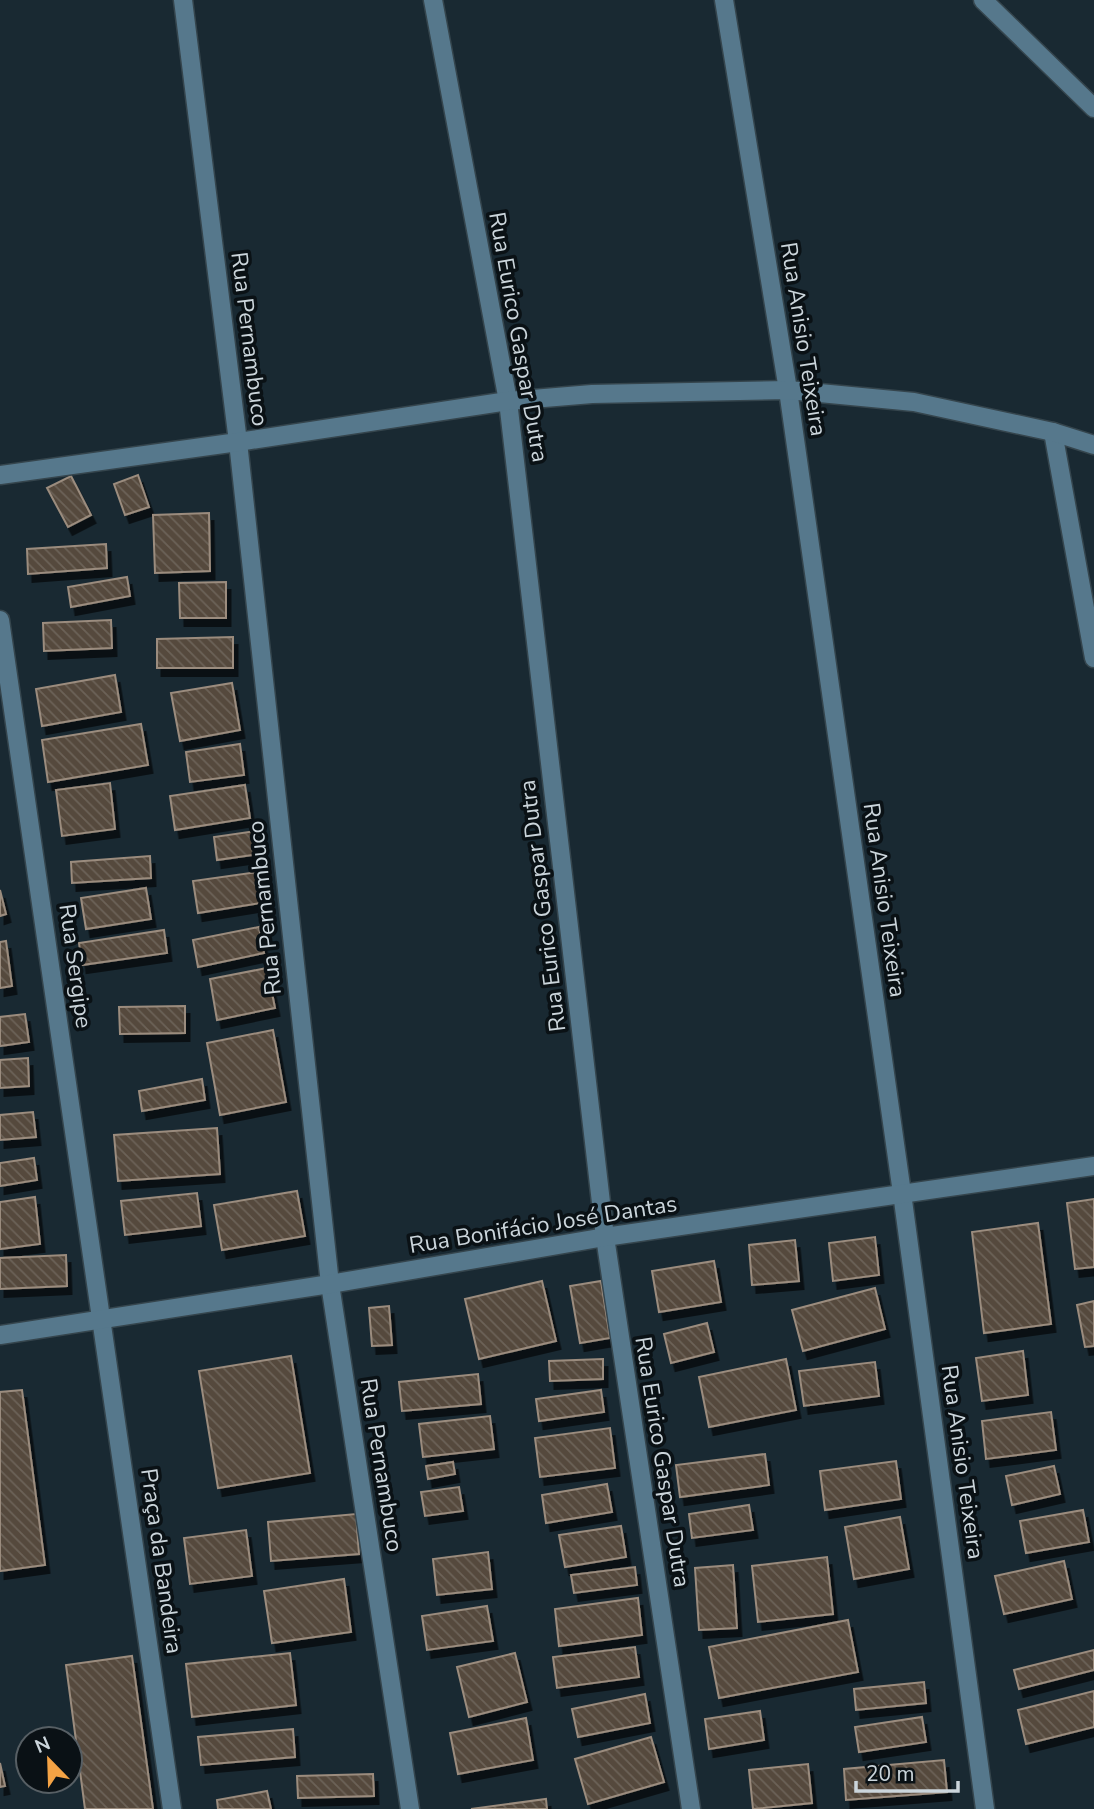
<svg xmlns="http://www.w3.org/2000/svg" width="1094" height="1809" font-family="'Nunito Sans',sans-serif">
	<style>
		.building { fill: url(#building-back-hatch); stroke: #9b8c7e; stroke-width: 2; filter: url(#shadow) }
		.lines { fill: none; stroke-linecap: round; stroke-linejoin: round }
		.minor-casing { stroke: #35454d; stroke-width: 21 }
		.minor { stroke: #56788c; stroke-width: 18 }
		.labels { text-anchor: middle; stroke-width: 7; stroke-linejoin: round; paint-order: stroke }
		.street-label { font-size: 23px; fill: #cbd5db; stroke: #0a1115 }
	</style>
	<defs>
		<pattern id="building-back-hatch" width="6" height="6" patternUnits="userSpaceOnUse" patternTransform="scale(1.75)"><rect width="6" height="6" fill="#55493c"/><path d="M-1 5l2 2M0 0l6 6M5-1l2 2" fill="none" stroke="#6c6258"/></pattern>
		<filter id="shadow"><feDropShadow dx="4.5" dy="8" stdDeviation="0" flood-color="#0009"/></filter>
	</defs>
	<rect width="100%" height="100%" fill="#192932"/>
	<g class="building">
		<polygon points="138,475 149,507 125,515 114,484"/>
		<polygon points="71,476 91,515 68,527 47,488"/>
		<polygon points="209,513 210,571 155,573 153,515"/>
		<polygon points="106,544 107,568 28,574 27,549"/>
		<polygon points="127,577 130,596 71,607 68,587"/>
		<polygon points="226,582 226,618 180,618 179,583"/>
		<polygon points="111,620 112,648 44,651 43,623"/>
		<polygon points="233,637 233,668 157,668 157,639"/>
		<polygon points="115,675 121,712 42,726 36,689"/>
		<polygon points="232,683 240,730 180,741 171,693"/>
		<polygon points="141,724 148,765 48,782 42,740"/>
		<polygon points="240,744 244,775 190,782 186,752"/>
		<polygon points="110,783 115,829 62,836 56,790"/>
		<polygon points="245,785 250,818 175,830 170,796"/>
		<polygon points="256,831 259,854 217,860 214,837"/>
		<polygon points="150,856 151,878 72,883 71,862"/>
		<polygon points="257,872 261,903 198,913 193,881"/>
		<polygon points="146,888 151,919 86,929 81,898"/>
		<polygon points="0,890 6,914 0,916"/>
		<polygon points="259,927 264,953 198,967 193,940"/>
		<polygon points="164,930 167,953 82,965 79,943"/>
		<polygon points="6,941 12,986 0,988 0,942"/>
		<polygon points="267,968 275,1008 217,1020 210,979"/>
		<polygon points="185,1006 185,1033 120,1034 119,1007"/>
		<polygon points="25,1014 29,1042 0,1046 0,1017"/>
		<polygon points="273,1030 286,1102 220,1115 207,1043"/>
		<polygon points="28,1058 29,1086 0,1088 0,1060"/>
		<polygon points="202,1079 205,1100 142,1111 139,1091"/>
		<polygon points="33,1112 36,1137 0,1140 0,1115"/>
		<polygon points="217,1128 220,1174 118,1181 114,1135"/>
		<polygon points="34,1158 37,1180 0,1186 0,1163"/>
		<polygon points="297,1191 305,1236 222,1250 214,1205"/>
		<polygon points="197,1193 201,1226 125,1235 121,1201"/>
		<polygon points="35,1197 40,1244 0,1249 0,1202"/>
		<polygon points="1094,1199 1094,1267 1075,1269 1067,1203"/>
		<polygon points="1038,1223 1051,1324 984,1333 972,1232"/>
		<polygon points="875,1237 879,1275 833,1281 829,1243"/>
		<polygon points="795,1240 799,1281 752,1285 749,1245"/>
		<polygon points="66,1255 67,1286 0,1289 0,1258"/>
		<polygon points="714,1261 721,1302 659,1312 652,1271"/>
		<polygon points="542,1281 556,1341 479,1359 465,1299"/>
		<polygon points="601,1281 610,1338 580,1343 570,1286"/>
		<polygon points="875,1288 885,1329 803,1351 792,1310"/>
		<polygon points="1094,1301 1094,1346 1085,1347 1077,1305"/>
		<polygon points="389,1306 392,1345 372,1346 369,1308"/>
		<polygon points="707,1323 714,1352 671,1363 664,1334"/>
		<polygon points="1023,1351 1028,1395 982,1401 976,1358"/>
		<polygon points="291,1356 310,1473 218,1488 199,1371"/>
		<polygon points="603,1359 603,1379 550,1381 549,1361"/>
		<polygon points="786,1359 796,1410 709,1427 699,1377"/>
		<polygon points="875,1362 879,1396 804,1406 799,1371"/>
		<polygon points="478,1374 481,1404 402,1411 399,1382"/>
		<polygon points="22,1390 45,1565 0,1571 0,1392"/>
		<polygon points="601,1390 604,1412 539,1421 536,1399"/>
		<polygon points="1051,1412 1056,1450 986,1459 982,1421"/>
		<polygon points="490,1416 494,1449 423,1457 419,1424"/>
		<polygon points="610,1428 615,1468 540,1477 535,1438"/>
		<polygon points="765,1454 769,1485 680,1497 676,1465"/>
		<polygon points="896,1461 901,1499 825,1510 820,1471"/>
		<polygon points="453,1462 455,1474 428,1479 426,1466"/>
		<polygon points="1054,1466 1060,1494 1012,1505 1006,1476"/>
		<polygon points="607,1484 612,1512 546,1523 542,1495"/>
		<polygon points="459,1487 463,1511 425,1516 421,1492"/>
		<polygon points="749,1505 753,1530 692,1538 689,1514"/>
		<polygon points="1083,1510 1089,1542 1026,1553 1020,1521"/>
		<polygon points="356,1514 359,1554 271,1561 268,1522"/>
		<polygon points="900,1517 909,1569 854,1579 845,1527"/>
		<polygon points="621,1526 626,1557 565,1567 559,1535"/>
		<polygon points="246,1530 252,1576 190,1584 184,1538"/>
		<polygon points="488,1552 492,1589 437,1595 433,1559"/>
		<polygon points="827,1557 833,1614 758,1622 752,1566"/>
		<polygon points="1064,1561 1072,1599 1004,1614 995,1576"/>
		<polygon points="733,1565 737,1628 699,1630 695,1568"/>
		<polygon points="635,1567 637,1585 574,1593 571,1575"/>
		<polygon points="344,1579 351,1632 272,1643 264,1591"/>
		<polygon points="638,1598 642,1635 559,1646 555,1609"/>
		<polygon points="487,1606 493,1641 427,1650 422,1616"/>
		<polygon points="848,1620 858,1672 719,1698 709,1647"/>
		<polygon points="635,1647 639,1677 557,1688 553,1657"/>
		<polygon points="1094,1650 1094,1670 1019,1689 1014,1670"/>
		<polygon points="290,1653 296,1705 192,1717 186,1664"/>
		<polygon points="515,1653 527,1702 469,1717 457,1667"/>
		<polygon points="132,1656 153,1809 85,1809 66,1665"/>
		<polygon points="924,1682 926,1703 856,1710 854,1689"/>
		<polygon points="1094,1691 1094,1727 1026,1744 1018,1710"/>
		<polygon points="645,1694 650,1723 578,1737 572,1709"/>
		<polygon points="760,1711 764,1740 709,1749 705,1719"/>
		<polygon points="922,1717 926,1742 859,1752 855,1727"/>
		<polygon points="526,1718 533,1760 458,1774 450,1733"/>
		<polygon points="293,1729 295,1757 201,1765 198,1737"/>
		<polygon points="651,1737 664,1782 588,1804 575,1759"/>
		<polygon points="944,1760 947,1792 846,1800 844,1769"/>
		<polygon points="0,1763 5,1786 0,1787"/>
		<polygon points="808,1764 812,1803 753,1809 749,1770"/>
		<polygon points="373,1774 374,1796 298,1798 297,1776"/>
		<polygon points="267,1791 271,1809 218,1809 217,1800"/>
		<polygon points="546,1799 547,1809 471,1809"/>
	</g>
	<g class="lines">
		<g class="minor-casing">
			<g id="minor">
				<polyline points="183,0 238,442 330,1284 410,1809"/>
				<polyline points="433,0 508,401 605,1237 691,1809"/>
				<polyline points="724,0 788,390 902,1193 985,1809"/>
				<polyline points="983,0 1094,108"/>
				<polyline points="1053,432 1094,658"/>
				<polyline points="0,475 238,442 508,401 592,394 788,390 914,402 1053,432 1094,445"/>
				<polyline points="0,620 172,1809"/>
				<polyline points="0,1335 330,1284 605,1237 1094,1166"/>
			</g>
		</g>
		<use href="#minor" class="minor"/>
	</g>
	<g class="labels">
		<g class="street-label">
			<text transform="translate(519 337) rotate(80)" y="8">Rua Eurico Gaspar Dutra</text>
			<text transform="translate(250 339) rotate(83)" y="8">Rua Pernambuco</text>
			<text transform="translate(804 339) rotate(81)" y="8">Rua Anisio Teixeira</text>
			<text transform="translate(885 900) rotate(82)" y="8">Rua Anisio Teixeira</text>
			<text transform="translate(542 906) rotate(-97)" y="8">Rua Eurico Gaspar Dutra</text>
			<text transform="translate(264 908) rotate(-96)" y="8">Rua Pernambuco</text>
			<text transform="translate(76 966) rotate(82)" y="8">Rua Sergipe</text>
			<text transform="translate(543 1224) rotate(-9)" y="8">Rua Bonifácio José Dantas</text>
			<text transform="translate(663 1462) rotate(81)" y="8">Rua Eurico Gaspar Dutra</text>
			<text transform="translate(963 1462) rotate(82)" y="8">Rua Anisio Teixeira</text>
			<text transform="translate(382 1465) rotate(81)" y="8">Rua Pernambuco</text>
			<text transform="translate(162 1561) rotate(82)" y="8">Praça da Bandeira</text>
		</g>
	</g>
	<g transform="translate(49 1760) rotate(337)"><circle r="33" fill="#0a1115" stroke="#575f64" stroke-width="2"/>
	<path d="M0-5L12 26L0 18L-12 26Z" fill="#f4a345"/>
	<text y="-10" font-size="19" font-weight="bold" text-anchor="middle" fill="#cbd5db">N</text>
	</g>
	<path d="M856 1781v10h102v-10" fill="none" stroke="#cbd5db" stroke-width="3.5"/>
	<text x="866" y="1781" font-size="21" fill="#cbd5db" stroke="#0a1115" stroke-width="5" paint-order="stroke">20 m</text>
</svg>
